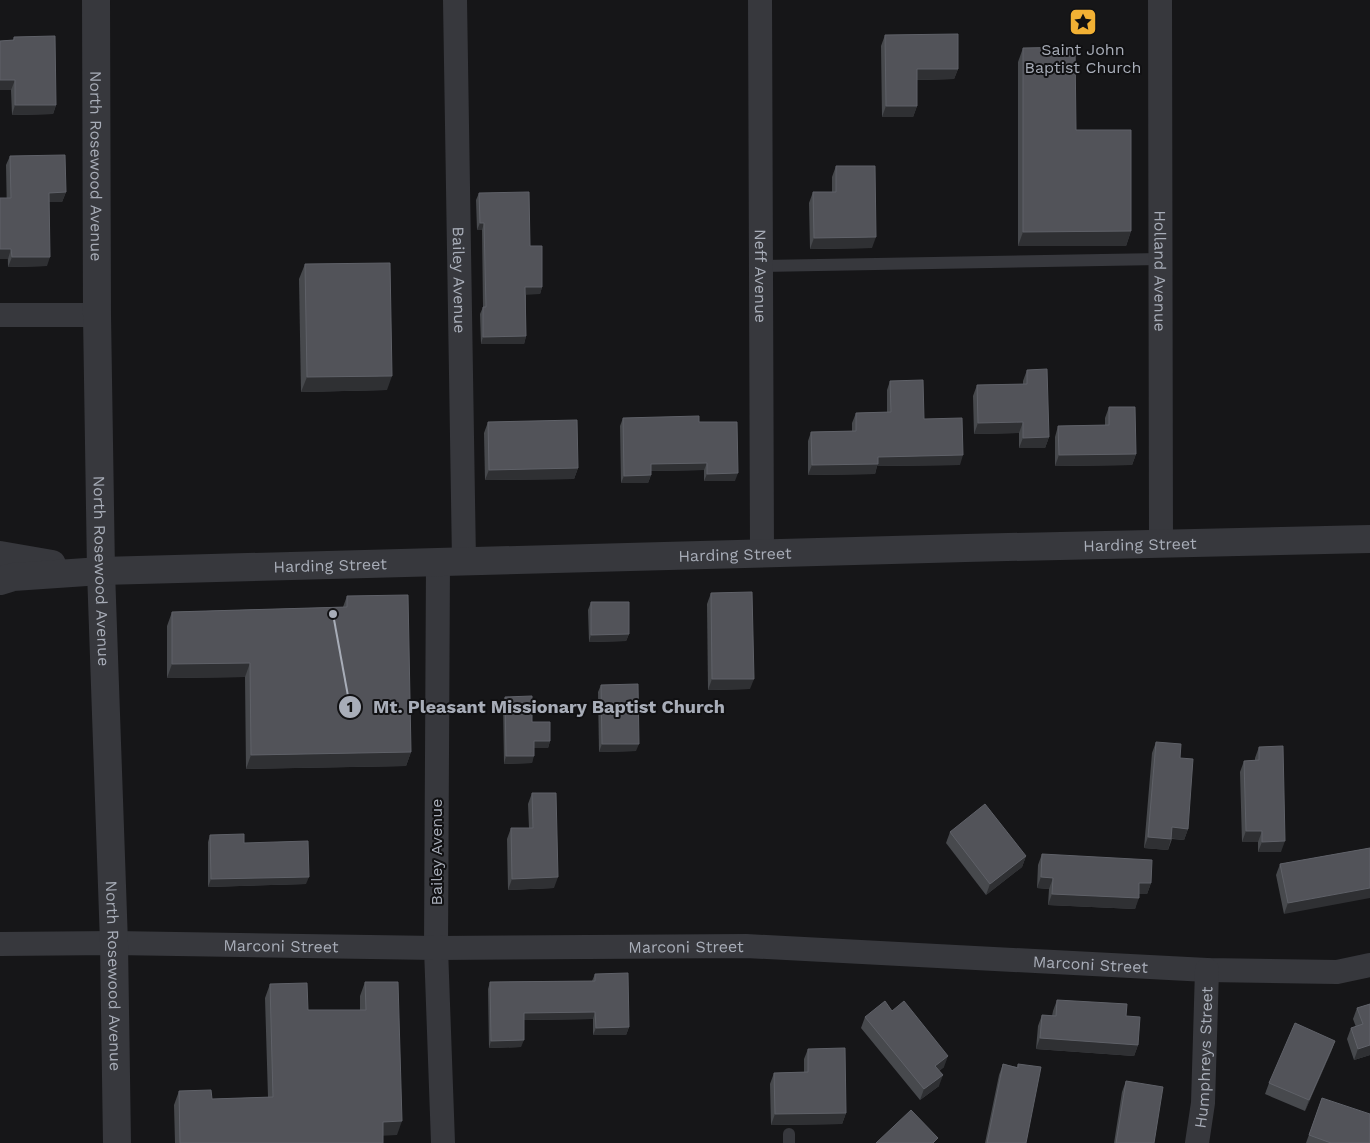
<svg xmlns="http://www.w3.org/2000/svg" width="1370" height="1143" font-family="'Work Sans',sans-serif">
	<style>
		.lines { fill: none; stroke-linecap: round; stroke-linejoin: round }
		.service { stroke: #37383d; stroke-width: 12 }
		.minor { stroke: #37383d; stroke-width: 24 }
		.tertiary { stroke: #37383d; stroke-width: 28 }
		.wall { fill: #47494d }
		.shaded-wall { fill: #2f3033 }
		.building { fill: #525359; stroke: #5f6168 }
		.labels { text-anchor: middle; stroke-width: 4; stroke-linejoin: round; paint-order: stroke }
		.poi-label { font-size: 16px; fill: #a8adb8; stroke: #111113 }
		.street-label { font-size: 16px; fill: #a8adb8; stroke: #111113 }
		.leader { fill: none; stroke: #a8adb8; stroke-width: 2 }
		.callout-dot { fill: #a8adb8; stroke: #111113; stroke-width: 2 }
		.mark-label { font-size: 15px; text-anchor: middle; font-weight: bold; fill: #111 }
		.callout-label { font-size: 18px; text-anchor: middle; font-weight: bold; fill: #a8adb8; stroke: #111113; stroke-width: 4; stroke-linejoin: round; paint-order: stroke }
	</style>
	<rect width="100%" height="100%" fill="#161618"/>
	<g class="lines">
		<g class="service">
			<polyline points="761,266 1160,259"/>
			<polyline points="789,1143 789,1134"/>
		</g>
		<g class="minor">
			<path id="s1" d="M 455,0 L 464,561"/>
			<path id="s2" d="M 760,0 L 762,553"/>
			<path id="s3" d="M 1160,0 L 1161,544"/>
			<polyline points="0,315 97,315"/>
			<polyline points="438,562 436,948 443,1143"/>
			<path id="s4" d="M 0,944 L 114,943 L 436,948 L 746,946 L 1207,970 L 1337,972 L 1370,965"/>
			<path id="s5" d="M 1197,1143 L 1203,1103 L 1207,970"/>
		</g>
		<g class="tertiary">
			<path id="s6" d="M 96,0 L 97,315 L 101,571 L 114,943 L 117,1143"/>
			<polyline points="0,555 52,564"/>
			<path id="s7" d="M 0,581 L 13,577 L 101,571 L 966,548 L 1370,539"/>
		</g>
	</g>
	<g class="wall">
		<polygon points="885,35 958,69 954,79 917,80 917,106 913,117 882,117 881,46"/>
		<polygon points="14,37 56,105 53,114 12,115 11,90 0,90 0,41 13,40"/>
		<polygon points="1023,48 1076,130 1131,231 1126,246 1018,246 1018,62"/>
		<polygon points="10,156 66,192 62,202 49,202 47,266 8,267 6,165"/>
		<polygon points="836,166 872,248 810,249 809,203 813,192 832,192 832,177"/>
		<polygon points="479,193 530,246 542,287 540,294 526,294 526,336 524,344 481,344 480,314 483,307 482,230 477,230 476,200"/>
		<polygon points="305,264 387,390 301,392 299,279"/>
		<polygon points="1027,370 1049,437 1045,448 1019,448 1019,433 974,434 973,396 977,385 1023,384 1023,381"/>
		<polygon points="890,381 924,419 960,465 877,466 875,474 808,475 808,441 811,432 852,431 852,423 856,413 887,412 887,390"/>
		<polygon points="1109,407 1136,454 1132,465 1055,466 1055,437 1058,426 1105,425 1105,418"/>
		<polygon points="623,418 699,422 735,481 704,481 704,470 651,471 651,475 648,483 621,483 620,426"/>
		<polygon points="488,422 578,468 574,479 485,480 484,433"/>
		<polygon points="711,593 750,689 708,690 707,604"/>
		<polygon points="347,596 411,752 406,766 246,769 245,677 167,678 167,626 172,612 343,607"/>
		<polygon points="591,602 629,634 626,641 589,642 588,610"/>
		<polygon points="601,685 636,751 599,752 598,692"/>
		<polygon points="505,697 550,741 548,748 534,748 532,763 504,764 503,704"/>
		<polygon points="1156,742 1188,829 1184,840 1172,839 1168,850 1144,848 1152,753"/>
		<polygon points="1259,747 1281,852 1258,852 1258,842 1242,842 1240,772 1244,761 1255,760 1255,758"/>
		<polygon points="532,793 554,888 508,890 507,839 511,828 529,828 528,804"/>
		<polygon points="950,832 1026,856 1022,867 986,895 946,843"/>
		<polygon points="210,835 244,843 306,884 208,887 208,842"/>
		<polygon points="1370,848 1284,914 1276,875 1280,864"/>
		<polygon points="1042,854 1151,883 1147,894 1139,894 1135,909 1048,905 1049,889 1037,888 1038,865"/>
		<polygon points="595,974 629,1027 626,1035 593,1035 593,1019 524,1020 521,1047 489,1048 488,989 490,982 592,981"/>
		<polygon points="365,982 397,1135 383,1135 383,1143 175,1143 174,1105 179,1091 212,1099 268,1097 265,998 270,984 308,1010 360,1010 360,996"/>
		<polygon points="1057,1000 1126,1016 1138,1045 1134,1056 1036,1049 1038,1026 1042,1015 1052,1016 1053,1011"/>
		<polygon points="1370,1004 1370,1055 1354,1060 1347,1039 1351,1028 1356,1027 1353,1019 1357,1008"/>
		<polygon points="892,1011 944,1067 939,1071 939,1086 920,1100 861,1028 865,1017"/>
		<polygon points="1335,1041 1331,1052 1305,1111 1265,1094 1269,1083"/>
		<polygon points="808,1049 846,1113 842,1124 771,1125 770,1084 774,1073 804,1072 804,1059"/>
		<polygon points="1003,1064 1017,1067 1018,1064 1026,1143 985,1143 999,1075"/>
		<polygon points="1126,1081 1154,1143 1114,1143 1122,1092"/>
		<polygon points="1322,1098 1370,1143 1306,1143"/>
	</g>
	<g class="shaded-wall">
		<polygon points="917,69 958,69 954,79 913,80"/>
		<polygon points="0,80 15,80 11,90 0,90"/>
		<polygon points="15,105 56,105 53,114 12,115"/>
		<polygon points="886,106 917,106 913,117 882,117"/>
		<polygon points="66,192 62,202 46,202 49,193"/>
		<polygon points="480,223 484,223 482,230 477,230"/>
		<polygon points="1131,231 1126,246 1018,246 1023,232"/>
		<polygon points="876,237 872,248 810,249 814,238"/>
		<polygon points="0,249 11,249 8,259 0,259"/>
		<polygon points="12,257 50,257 47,266 8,267"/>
		<polygon points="525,287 542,287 540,294 523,295"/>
		<polygon points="526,336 524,344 481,344 483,337"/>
		<polygon points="392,376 387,390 301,392 307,377"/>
		<polygon points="1023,422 1019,433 974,434 978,423"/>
		<polygon points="1049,437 1045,448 1019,448 1023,438"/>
		<polygon points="1136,454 1132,465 1055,466 1059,455"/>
		<polygon points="963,455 960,465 877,466 875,474 808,475 812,465 878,457"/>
		<polygon points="707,463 704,470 648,471 651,464"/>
		<polygon points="578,468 574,479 485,480 489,470"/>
		<polygon points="738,473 735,481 704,481 707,474"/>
		<polygon points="651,475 648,483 621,483 624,476"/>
		<polygon points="629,634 626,641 589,642 591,635"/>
		<polygon points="250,663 245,677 167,678 172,664"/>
		<polygon points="712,679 754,679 750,689 708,690"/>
		<polygon points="534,741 550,741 548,748 531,748"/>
		<polygon points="602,744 639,744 636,751 599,752"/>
		<polygon points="411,752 406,766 246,769 251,755"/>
		<polygon points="506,756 534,756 532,763 504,764"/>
		<polygon points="1172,827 1188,829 1184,840 1168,838"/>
		<polygon points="1246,831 1262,831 1258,842 1242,842"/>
		<polygon points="1148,837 1171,839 1168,850 1144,848"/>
		<polygon points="1285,841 1281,852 1258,852 1262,842"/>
		<polygon points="1026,856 1022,867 986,895 990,884"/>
		<polygon points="309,877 306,884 208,887 211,879"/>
		<polygon points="558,877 554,888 508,890 512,879"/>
		<polygon points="1041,877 1053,878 1049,889 1037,888"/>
		<polygon points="1139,883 1151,883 1147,894 1135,894"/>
		<polygon points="1370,888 1370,898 1284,914 1288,903"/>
		<polygon points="1052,894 1139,898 1135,909 1048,905"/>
		<polygon points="595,1012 593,1019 521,1020 524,1013"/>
		<polygon points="629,1027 626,1035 593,1035 596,1028"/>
		<polygon points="1040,1038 1138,1045 1134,1056 1036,1049"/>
		<polygon points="524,1040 521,1047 489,1048 491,1041"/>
		<polygon points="1335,1041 1331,1052 1305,1111 1309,1100"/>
		<polygon points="1370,1045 1370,1055 1354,1060 1358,1049"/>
		<polygon points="948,1056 944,1067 932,1077 935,1066"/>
		<polygon points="943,1075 939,1086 920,1100 924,1089"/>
		<polygon points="846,1113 842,1124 771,1125 775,1114"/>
		<polygon points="402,1121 397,1135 378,1136 383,1122"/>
	</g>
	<g class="building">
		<polygon points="958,34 958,69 917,69 917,106 886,106 885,35"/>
		<polygon points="55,36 56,105 15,105 15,80 0,80 0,41 14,40 14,37"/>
		<polygon points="1075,47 1076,130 1131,130 1131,231 1023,232 1023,48"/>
		<polygon points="65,155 66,192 49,193 50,257 12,257 11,249 0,249 0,198 11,198 10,156"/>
		<polygon points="836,166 875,166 876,237 814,238 813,192 836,192"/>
		<polygon points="529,192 530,246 542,246 542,287 525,287 526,336 483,337 483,307 486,307 484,223 480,223 479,193"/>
		<polygon points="390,263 392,376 307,377 305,264"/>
		<polygon points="1047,369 1049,437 1023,438 1023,422 978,423 977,385 1027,384 1027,370"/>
		<polygon points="923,380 924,419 962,418 963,455 878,457 878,464 812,465 811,432 856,431 856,413 891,412 890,381"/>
		<polygon points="1109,407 1135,407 1136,454 1059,455 1058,426 1109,425"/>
		<polygon points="699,416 699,422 737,422 738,473 707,474 707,463 651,464 651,475 624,476 623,418"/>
		<polygon points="577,420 578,468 489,470 488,422"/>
		<polygon points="752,592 754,679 712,679 711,593"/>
		<polygon points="408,595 411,752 251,755 250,663 172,664 172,612 347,607 347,596"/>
		<polygon points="591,602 629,602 629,634 591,635"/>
		<polygon points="638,684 639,744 602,744 601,685"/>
		<polygon points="532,696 532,722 550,722 550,741 534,741 534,756 506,756 505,697"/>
		<polygon points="1156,742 1181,744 1180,758 1193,759 1188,829 1172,827 1171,839 1148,837"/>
		<polygon points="1283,746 1285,841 1262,842 1262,831 1246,831 1244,761 1259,760 1259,747"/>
		<polygon points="532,793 556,793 558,877 512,879 511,828 533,828"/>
		<polygon points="985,804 1026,856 990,884 950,832"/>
		<polygon points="244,834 244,843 308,841 309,877 211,879 210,835"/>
		<polygon points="1370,848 1370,888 1288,903 1280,864"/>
		<polygon points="1042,854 1152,860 1151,883 1139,883 1139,898 1052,894 1053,878 1041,877"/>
		<polygon points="628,973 629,1027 596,1028 595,1012 524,1013 524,1040 491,1041 490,982 595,981 595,974"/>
		<polygon points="365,982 398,982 402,1121 383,1122 383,1143 180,1143 179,1091 211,1090 212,1099 273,1097 270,984 307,983 308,1010 366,1010"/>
		<polygon points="1057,1000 1127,1004 1126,1016 1140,1017 1138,1045 1040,1038 1042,1015 1056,1016"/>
		<polygon points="885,1001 892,1011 904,1001 948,1056 935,1066 943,1075 924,1089 865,1017"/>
		<polygon points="1370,1004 1370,1045 1358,1049 1351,1028 1363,1024 1357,1008"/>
		<polygon points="1295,1023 1335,1041 1309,1100 1269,1083"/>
		<polygon points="845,1048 846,1113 775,1114 774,1073 808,1072 808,1049"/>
		<polygon points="1003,1064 1018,1068 1018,1064 1041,1067 1026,1143 987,1143"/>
		<polygon points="1126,1081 1163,1087 1154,1143 1116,1143"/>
		<polygon points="1322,1098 1370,1114 1370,1143 1331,1143 1309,1135"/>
		<polygon points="911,1110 938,1138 933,1143 876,1143"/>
	</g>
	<defs>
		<g id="sight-square" transform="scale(1.4375)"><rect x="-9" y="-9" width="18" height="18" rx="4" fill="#f2b134" stroke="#111113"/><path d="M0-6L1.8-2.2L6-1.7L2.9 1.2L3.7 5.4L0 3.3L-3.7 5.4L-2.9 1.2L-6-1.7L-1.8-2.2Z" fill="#111"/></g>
	</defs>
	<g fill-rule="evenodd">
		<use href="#sight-square" x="1083" y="22"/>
	</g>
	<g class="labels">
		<g class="poi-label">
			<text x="1083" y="55">Saint John<tspan x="1083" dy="18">Baptist Church</tspan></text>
		</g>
		<g class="street-label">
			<text dy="6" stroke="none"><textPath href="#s6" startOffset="166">North Rosewood Avenue</textPath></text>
			<text dy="6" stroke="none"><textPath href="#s3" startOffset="271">Holland Avenue</textPath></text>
			<text dy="6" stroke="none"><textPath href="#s2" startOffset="276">Neff Avenue</textPath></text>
			<text dy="6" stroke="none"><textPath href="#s1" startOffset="280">Bailey Avenue</textPath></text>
			<text dy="6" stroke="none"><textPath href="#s7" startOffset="1141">Harding Street</textPath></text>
			<text dy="6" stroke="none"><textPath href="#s7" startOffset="736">Harding Street</textPath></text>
			<text dy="6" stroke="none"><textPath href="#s7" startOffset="331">Harding Street</textPath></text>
			<text dy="6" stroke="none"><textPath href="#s6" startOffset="571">North Rosewood Avenue</textPath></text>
			<text transform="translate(436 852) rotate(-90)" y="6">Bailey Avenue</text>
			<text dy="6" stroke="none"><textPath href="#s4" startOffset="281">Marconi Street</textPath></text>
			<text dy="6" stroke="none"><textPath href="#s4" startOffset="686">Marconi Street</textPath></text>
			<text dy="6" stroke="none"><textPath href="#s4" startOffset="1091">Marconi Street</textPath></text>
			<text dy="6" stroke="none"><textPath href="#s6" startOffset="976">North Rosewood Avenue</textPath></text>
			<text dy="6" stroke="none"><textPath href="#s5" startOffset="86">Humphreys Street</textPath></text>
		</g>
	</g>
	<path class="leader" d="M333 614L350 707"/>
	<g class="callout-dot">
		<circle cx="333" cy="614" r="5"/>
		<circle cx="350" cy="707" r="12"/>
	</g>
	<g class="mark-label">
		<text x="350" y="712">1</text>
	</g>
	<g class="callout-label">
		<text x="549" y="713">Mt. Pleasant Missionary Baptist Church</text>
	</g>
</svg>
